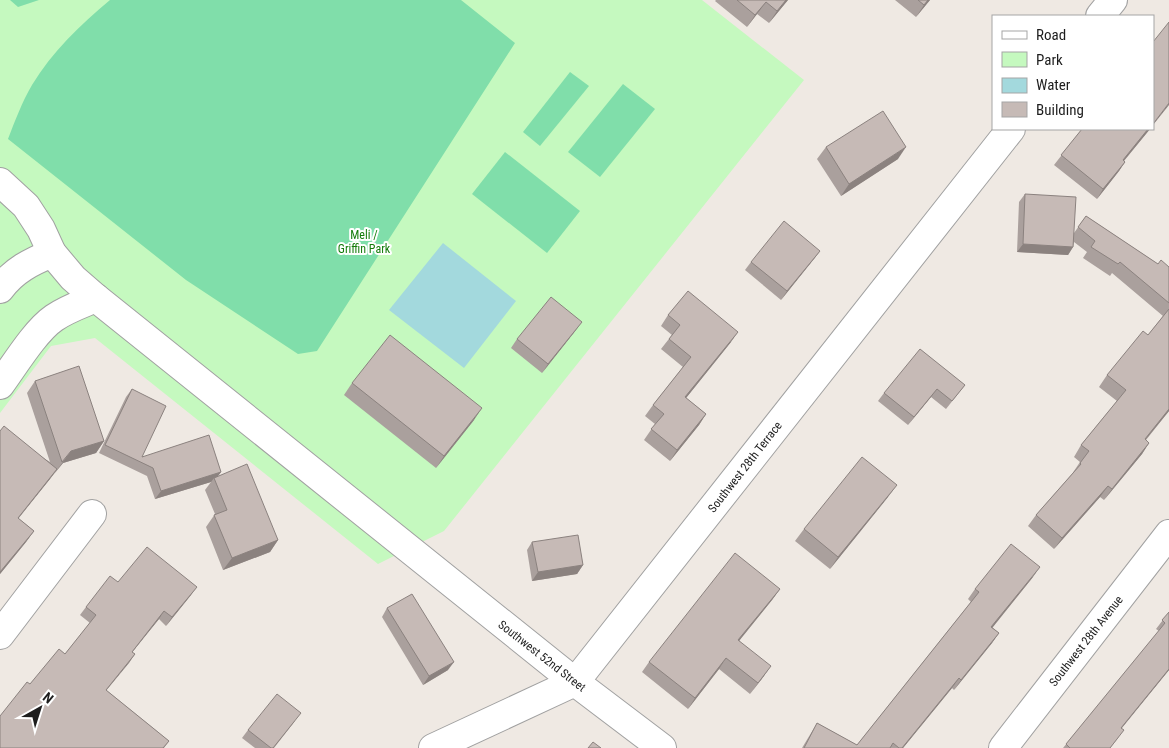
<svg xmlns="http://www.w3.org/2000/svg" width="1169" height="748" font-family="'Roboto Condensed',sans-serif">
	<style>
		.park { fill: #c5f9bf }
		.pitch { fill: #80deaa }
		.water { fill: #a3d9dd }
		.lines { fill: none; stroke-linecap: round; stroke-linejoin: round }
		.minor-casing { stroke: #a1a1a1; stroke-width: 30 }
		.minor { stroke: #fff; stroke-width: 28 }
		.wall { fill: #aaa09d }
		.shaded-wall { fill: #8b827f }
		.building { fill: #c6bab6; stroke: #8b827f }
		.labels { text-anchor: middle; stroke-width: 4; stroke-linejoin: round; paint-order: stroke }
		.park-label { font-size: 12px; fill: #157c0b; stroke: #fff }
		.street-label { font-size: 12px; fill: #1d1d1d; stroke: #fff }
	</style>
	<rect width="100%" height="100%" fill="#efe9e3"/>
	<polygon class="park" points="0,0 702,0 804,80 444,531 378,564 95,338 51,346 0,413"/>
	<g class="pitch">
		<polygon points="10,0 39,0 18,7"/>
		<path d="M 110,0 L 461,0 L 515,43 L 317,351 L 298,354 L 186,280 L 8,139 C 15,121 22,102 32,85 C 52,52 80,25 110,0 Z"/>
		<polygon points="570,72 589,86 540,146 523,132"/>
		<polygon points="623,84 655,109 600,177 568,152"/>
		<polygon points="505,152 580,211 547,253 472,194"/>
	</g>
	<polygon class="water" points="443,243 516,301 464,368 389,310"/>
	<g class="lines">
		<g class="minor-casing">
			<g id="minor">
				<polyline points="1100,16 1113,0"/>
				<polyline points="0,182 26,206 41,229 52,253 73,278 96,298 575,682 662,748"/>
				<path d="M 0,289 C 14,270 31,262 52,253"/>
				<path d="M 0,385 C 14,366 35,331 54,318 C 67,309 82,304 96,298"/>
				<polyline points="0,635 92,514"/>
				<polyline points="433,748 575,682 1011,129"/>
				<polyline points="1003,748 1169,534"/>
			</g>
		</g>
		<use href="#minor" class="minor"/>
	</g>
	<g class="wall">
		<polygon points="716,0 788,0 769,23 757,14 747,27 715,1"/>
		<polygon points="895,0 930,0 916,17"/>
		<polygon points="1082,129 1150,129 1124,161 1125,162 1119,171 1097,199 1054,165"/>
		<polygon points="826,147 898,159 841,196 817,159"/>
		<polygon points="1025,194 1074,233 1086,216 1158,264 1169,267 1169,411 1146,440 1149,443 1142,454 1104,500 1100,497 1054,549 1028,526 1036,515 1072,474 1080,462 1074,457 1081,445 1117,401 1099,387 1107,375 1148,335 1163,316 1112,273 1110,276 1083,258 1087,252 1074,242 1073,247 1068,255 1017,252 1019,202"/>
		<polygon points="820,251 781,300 745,270 751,262"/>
		<polygon points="668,315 731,342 686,398 706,414 699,425 670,461 644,440 655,424 645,416 653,405 683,367 661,349 672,335 661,326"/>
		<polygon points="576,330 542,373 511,348 517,339"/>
		<polygon points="35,381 104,441 96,453 63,463 18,518 34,531 26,542 0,574 0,431 50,462 27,393"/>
		<polygon points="352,383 474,420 436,468 344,395"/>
		<polygon points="965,385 946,409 931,397 908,425 878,401 884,393"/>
		<polygon points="132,389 142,457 221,472 218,476 278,540 270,552 223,570 206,527 215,514 205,490 211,482 155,499 147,476 99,453 126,397"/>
		<polygon points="888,497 830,569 795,541 804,529"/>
		<polygon points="532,542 583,565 577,574 532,581 527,550"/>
		<polygon points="1033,577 992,627 999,633 992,643 954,690 952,688 903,748 802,748 817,723 857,745 971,602 968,599 975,589"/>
		<polygon points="118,582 191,595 166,626 159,619 132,652 135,654 106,690 169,741 164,748 0,748 30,684 65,654 90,623 80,615 86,607"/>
		<polygon points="780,589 772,600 739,640 764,676 750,694 719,669 688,709 642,672 649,662"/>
		<polygon points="387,608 448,670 423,685 382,617"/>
		<polygon points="1169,612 1169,670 1122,728 1118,738 1110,748 1063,748 1159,631 1156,629"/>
		<polygon points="295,721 274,748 255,748 242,738 248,730"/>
	</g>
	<g class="shaded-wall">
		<polygon points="786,0 788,0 769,23 777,11"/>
		<polygon points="928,0 930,0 916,17 924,5"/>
		<polygon points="766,2 757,14 747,27 755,15"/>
		<polygon points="1169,103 1169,105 1153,125 1153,124"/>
		<polygon points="1148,129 1150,129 1117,169 1123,160"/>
		<polygon points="906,147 898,159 841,196 849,184"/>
		<polygon points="1125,162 1119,171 1097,199 1103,189"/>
		<polygon points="1023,244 1073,247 1068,255 1017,252"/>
		<polygon points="820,251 814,259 781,300 787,291"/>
		<polygon points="582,322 576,330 542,373 548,364"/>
		<polygon points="738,332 731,342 678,408 685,397"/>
		<polygon points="937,389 931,397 908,425 914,417"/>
		<polygon points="482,408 474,420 436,468 444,456"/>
		<polygon points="1169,409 1169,411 1137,450 1145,439"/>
		<polygon points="706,414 699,425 670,461 677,450"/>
		<polygon points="104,441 96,453 63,463 54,474 71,451"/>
		<polygon points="1149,443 1142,454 1104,500 1112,489"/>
		<polygon points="57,469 50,479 10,529 18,518"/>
		<polygon points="221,472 215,480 214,478 211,482 155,499 161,491"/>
		<polygon points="897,485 888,497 830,569 838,557"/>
		<polygon points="1108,486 1100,497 1054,549 1062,538"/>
		<polygon points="34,531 26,542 0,574 0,572"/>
		<polygon points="278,540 270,552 223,570 232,558"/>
		<polygon points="583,565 577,574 532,581 538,572"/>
		<polygon points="1040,567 1033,577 985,637 991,627"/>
		<polygon points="197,587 191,595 166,626 172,617"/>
		<polygon points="780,589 772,600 731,651 738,640"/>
		<polygon points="164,611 159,619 126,660 132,652"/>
		<polygon points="999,633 992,643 954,690 961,680"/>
		<polygon points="135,654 129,663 100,698 106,690"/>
		<polygon points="726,658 719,669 688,709 695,698"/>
		<polygon points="454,662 448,670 423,685 429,676"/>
		<polygon points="771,666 764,676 750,694 758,683"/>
		<polygon points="1169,669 1169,670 1115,736 1121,728"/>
		<polygon points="959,678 952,688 903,748 902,748"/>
	</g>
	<g class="building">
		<polygon points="737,0 786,0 777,11 766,2 755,15"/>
		<polygon points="918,0 928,0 924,5"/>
		<polygon points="1169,22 1169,103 1153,124 1153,42"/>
		<polygon points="883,111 906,147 849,184 826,147"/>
		<polygon points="1082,129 1148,129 1123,160 1125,162 1103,189 1061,155"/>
		<polygon points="1025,194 1076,197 1073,247 1023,244"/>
		<polygon points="1086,216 1158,264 1161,260 1169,267 1169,303 1120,262 1118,264 1091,247 1095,241 1078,227"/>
		<polygon points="784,221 820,251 787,291 751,262"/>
		<polygon points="688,291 738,332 685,397 706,414 677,450 651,429 664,414 653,405 691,357 669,339 680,325 668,315"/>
		<polygon points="551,297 582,322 548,364 517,339"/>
		<polygon points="1169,309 1169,409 1145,439 1149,443 1112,489 1108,486 1062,538 1036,515 1081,464 1080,463 1089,451 1081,445 1126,390 1107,375 1143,331 1148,335"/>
		<polygon points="390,335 482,408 444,456 352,383"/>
		<polygon points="920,349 965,385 952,401 937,389 914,417 884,393"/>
		<polygon points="79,366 104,441 71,451 62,462 35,381"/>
		<polygon points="132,389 166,406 142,457 209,435 221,472 161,491 153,468 105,445"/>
		<polygon points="4,426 57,469 18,518 34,531 0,572 0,431"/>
		<polygon points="862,457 897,485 838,557 804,529"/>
		<polygon points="247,464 278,540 232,558 214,515 227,510 214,478"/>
		<polygon points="578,535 583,565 538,572 532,542"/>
		<polygon points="1011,544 1040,567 991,627 999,633 961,680 959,678 902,748 899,748 893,743 890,748 804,748 817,723 857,745 979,592 975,589"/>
		<polygon points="147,547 197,587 172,617 164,611 132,652 135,654 106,690 169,741 163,748 0,748 0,716 27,682 30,684 59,649 65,654 96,615 86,607 110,576 118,582"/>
		<polygon points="735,553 780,589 738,640 771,666 758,683 726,658 695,698 649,662"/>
		<polygon points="412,594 454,662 429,676 387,608"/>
		<polygon points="1169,612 1169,669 1121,728 1124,730 1110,748 1070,748 1066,744 1165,623 1162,620"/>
		<polygon points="277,694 301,713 273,748 271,748 248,730"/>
		<polygon points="593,742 601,748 588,748"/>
	</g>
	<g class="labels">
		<g class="park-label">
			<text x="364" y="239">Meli /<tspan x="364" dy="14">Griffin Park</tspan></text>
		</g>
		<g class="street-label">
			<text transform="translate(745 467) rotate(-52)" y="4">Southwest 28th Terrace</text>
			<text transform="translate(1086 641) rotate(-52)" y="4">Southwest 28th Avenue</text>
			<text transform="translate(542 656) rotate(38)" y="4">Southwest 52nd Street</text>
		</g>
	</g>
	<rect x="992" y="15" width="162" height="115" fill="#ffffff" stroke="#a5a5a5"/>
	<rect x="1002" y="31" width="25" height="8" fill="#ffffff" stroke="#a5a5a5"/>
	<text x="1036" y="40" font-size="15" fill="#1d1d1d">Road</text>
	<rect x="1002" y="52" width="25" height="15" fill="#c5f9bf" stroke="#a5a5a5"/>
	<text x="1036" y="65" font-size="15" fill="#1d1d1d">Park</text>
	<rect x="1002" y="78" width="25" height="15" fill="#a3d9dd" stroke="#a5a5a5"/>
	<text x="1036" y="90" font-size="15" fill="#1d1d1d">Water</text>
	<rect x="1002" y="102" width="25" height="15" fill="#c6bab6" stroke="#a5a5a5"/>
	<text x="1036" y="115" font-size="15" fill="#1d1d1d">Building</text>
	<g transform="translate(40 708) rotate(39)" stroke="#ffffff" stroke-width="4" paint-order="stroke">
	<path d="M0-4L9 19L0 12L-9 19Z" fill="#1d1d1d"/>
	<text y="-8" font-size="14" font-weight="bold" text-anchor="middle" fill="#1d1d1d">N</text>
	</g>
</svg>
